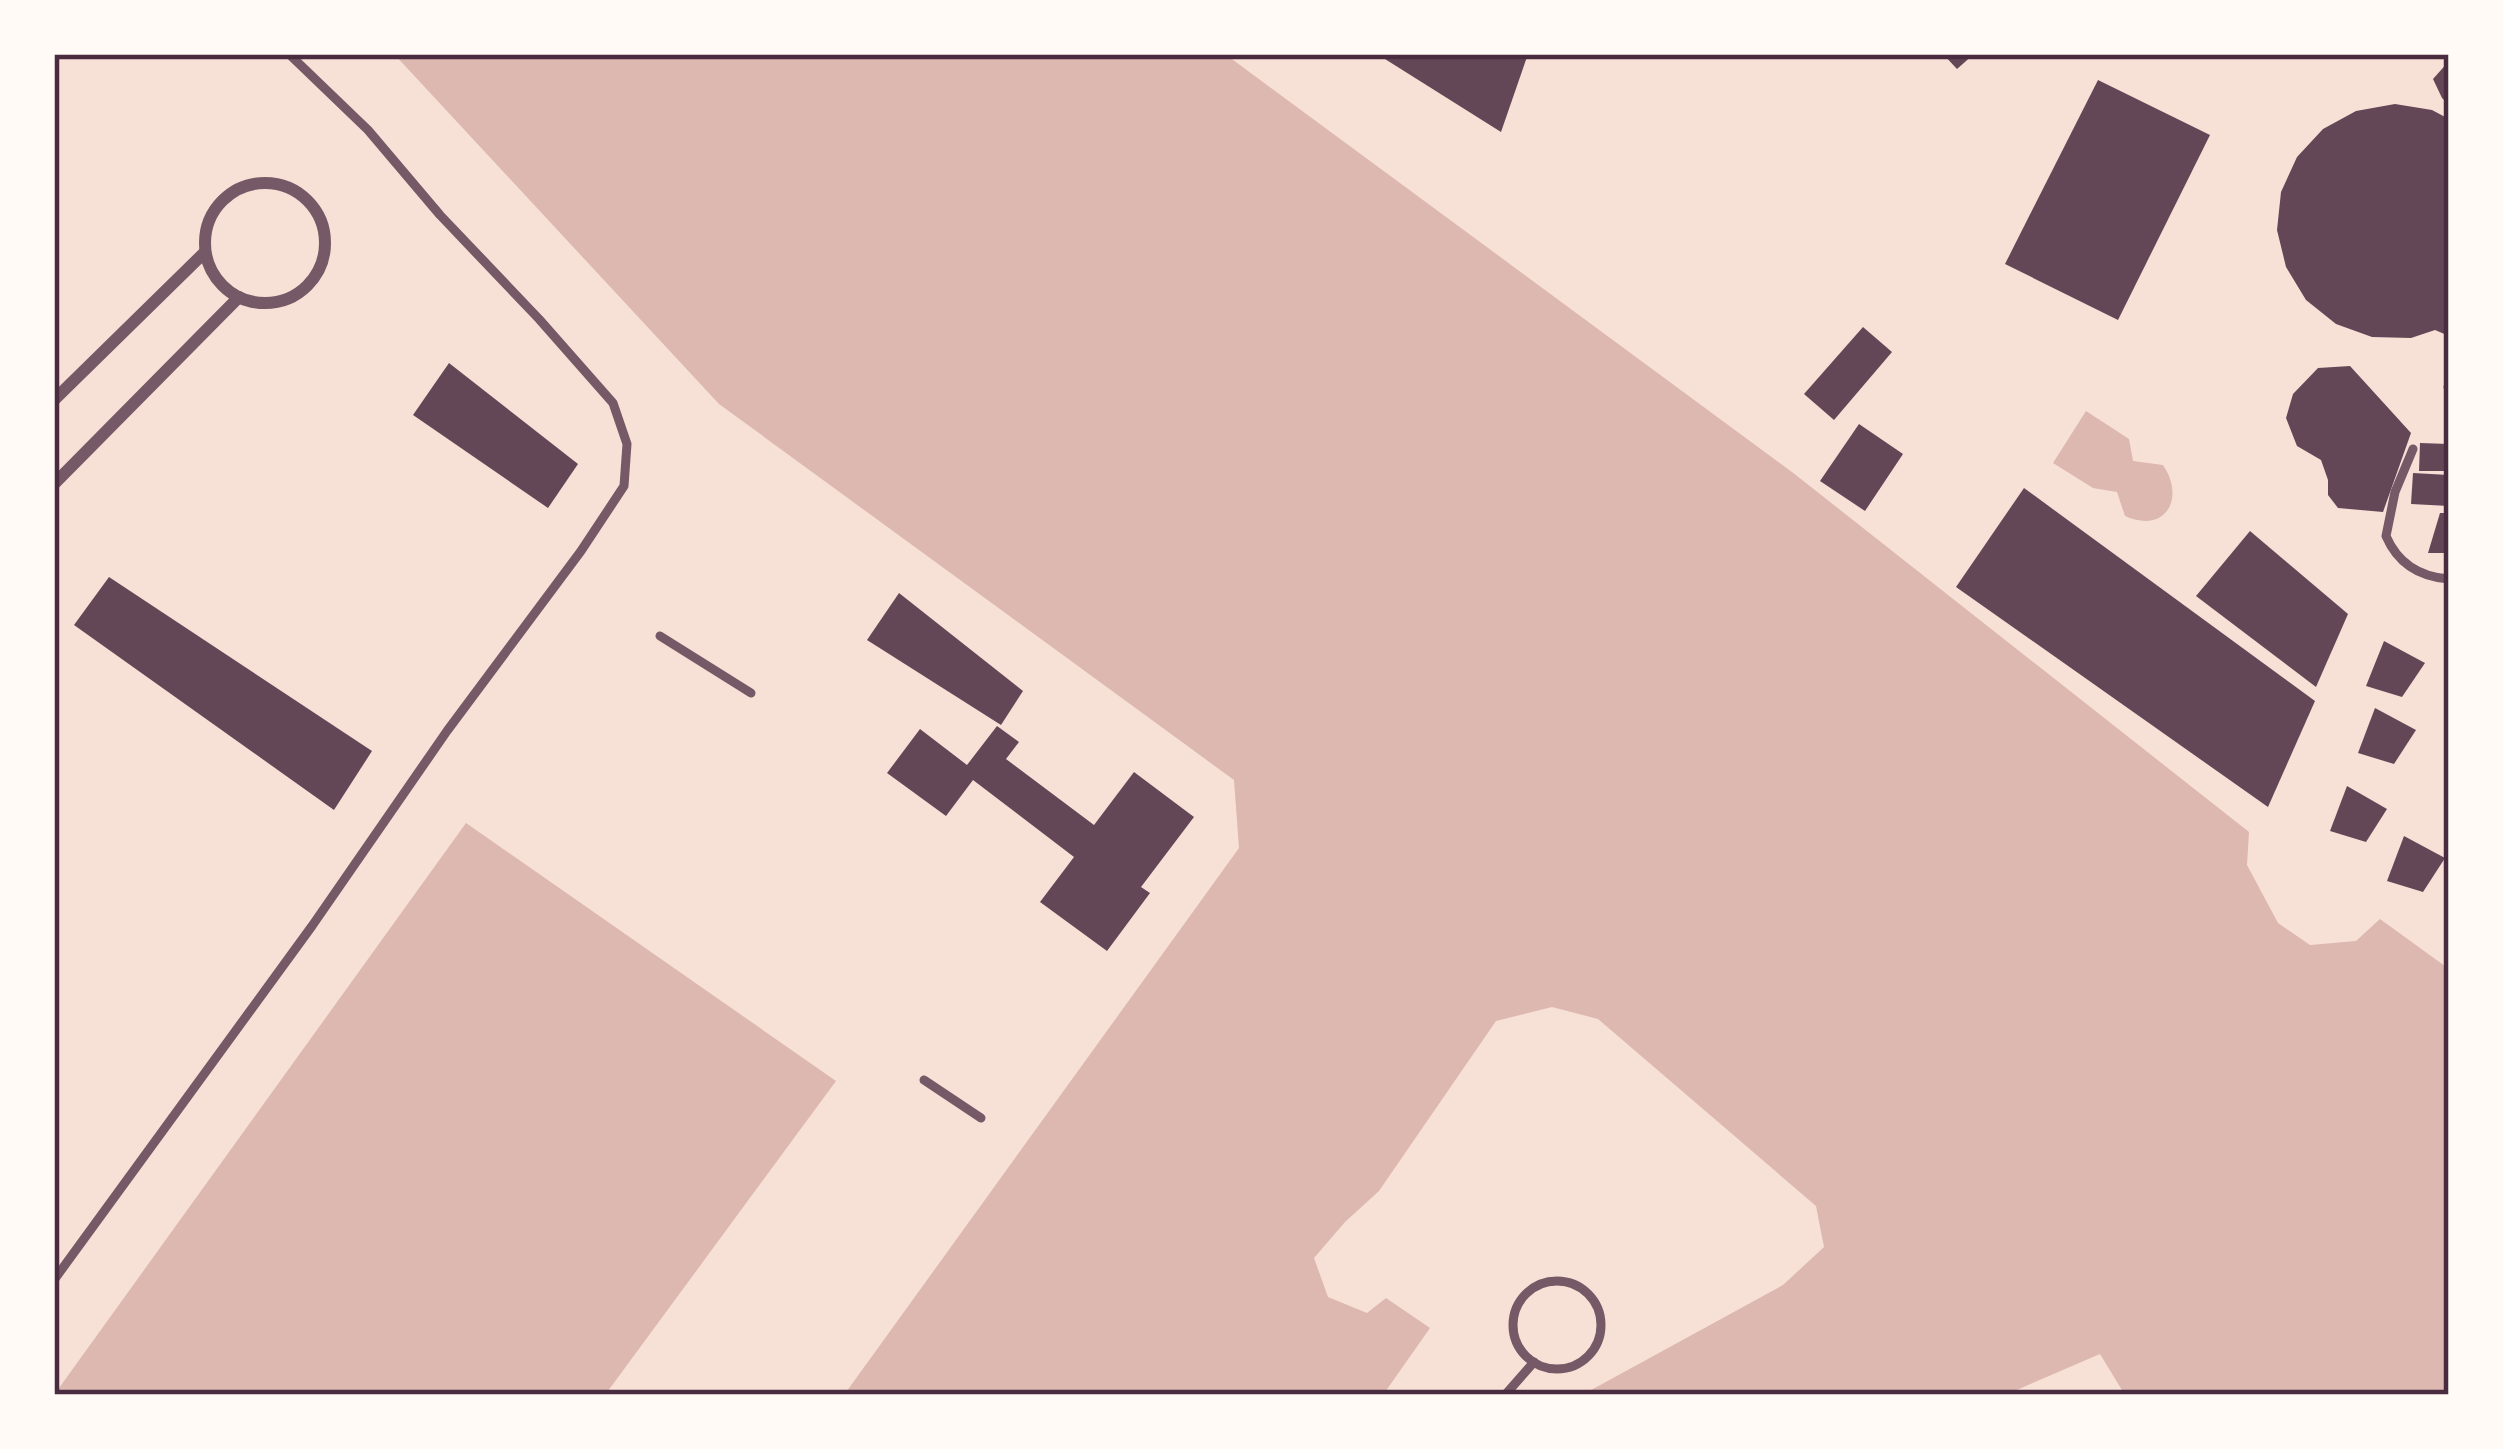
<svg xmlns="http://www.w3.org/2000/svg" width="2503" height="1449" font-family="Raleway,sans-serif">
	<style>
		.water { fill: #dcb8b0 }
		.building { fill: #644757 }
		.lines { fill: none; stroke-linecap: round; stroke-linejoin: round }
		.service { stroke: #755966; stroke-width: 9 }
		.minor { stroke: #755966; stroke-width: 12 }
		.neatline { fill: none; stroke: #4a2c40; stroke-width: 4.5 }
	</style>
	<rect width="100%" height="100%" fill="#f7e1d7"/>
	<g class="water">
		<polygon points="394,54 1225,54 1792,472 2249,832 2247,865 2278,923 2310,945 2356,941 2380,919 2449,969 2449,1395 2125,1395 2100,1354 2005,1395 1582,1395 1783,1285 1824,1247 1816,1206 1598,1019 1552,1007 1496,1021 1379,1191 1345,1222 1314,1258 1328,1297 1367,1313 1386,1298 1430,1328 1383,1395 844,1395 1239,848 1234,780 719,404"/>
		<path d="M 2086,411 L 2129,439 L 2133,461 L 2163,465 C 2186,499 2165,534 2125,516 L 2117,492 L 2093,488 L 2053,463 Z"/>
		<polygon points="466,823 836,1081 605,1395 54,1395"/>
	</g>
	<g class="building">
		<polygon points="1377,54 1528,54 1501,132"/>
		<polygon points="1943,54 1974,54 1957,69"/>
		<polygon points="2449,61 2449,105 2442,98 2433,79"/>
		<polygon points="2098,80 2210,135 2118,320 2005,264"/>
		<polygon points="2395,104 2432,110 2449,119 2449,336 2435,330 2411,338 2372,337 2336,324 2306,300 2286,267 2277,230 2281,192 2297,157 2323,129 2356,111"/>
		<polygon points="1863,327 1892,352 1834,420 1804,394"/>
		<polygon points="449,363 578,464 548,508 413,415"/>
		<polygon points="2350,366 2411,433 2383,512 2338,508 2328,495 2328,480 2321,460 2297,446 2286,418 2293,394 2318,368"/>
		<polygon points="1859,424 1903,454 1865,511 1820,481"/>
		<polygon points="2420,443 2449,444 2449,471 2419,471"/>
		<polygon points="2413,473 2449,475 2449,506 2411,504"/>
		<polygon points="2024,488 2315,701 2268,807 1956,587"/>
		<polygon points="2440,513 2449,513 2449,553 2428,553"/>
		<polygon points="2250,531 2348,614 2316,687 2196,596"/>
		<polygon points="109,577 372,751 334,810 74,625"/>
		<polygon points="899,593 1023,691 1001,725 867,640"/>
		<polygon points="2384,641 2425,663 2402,697 2366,686"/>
		<polygon points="2375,708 2416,730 2394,764 2358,753"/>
		<polygon points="997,726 1019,742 1006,759 1094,825 1134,772 1194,817 1141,887 1150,893 1107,951 1040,902 1074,857 973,780 946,816 887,773 920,729 967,765"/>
		<polygon points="2347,786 2387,809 2366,842 2330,831"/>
		<polygon points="2404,836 2445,858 2423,892 2387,881"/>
	</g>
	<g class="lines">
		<g class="service">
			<polyline points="2448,387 2449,387"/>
			<path d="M 2413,449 L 2395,492 L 2386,536 C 2398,564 2420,577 2449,579"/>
			<polyline points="660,636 751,693"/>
			<polyline points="924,1080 981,1118"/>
			<polyline points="54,1280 312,926 447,731 581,551 624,486 627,444 613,403 539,319 440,215 368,130 289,54"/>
			<circle cx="1557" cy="1325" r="44"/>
			<polyline points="1505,1395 1534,1362"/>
		</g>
		<g class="minor">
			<circle cx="265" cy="243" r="60"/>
			<polyline points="54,400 205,252"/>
			<polyline points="54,484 239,297"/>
		</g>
	</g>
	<rect width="2503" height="1449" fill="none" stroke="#fffaf5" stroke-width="114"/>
	<rect x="57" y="57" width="2389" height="1335" class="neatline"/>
</svg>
